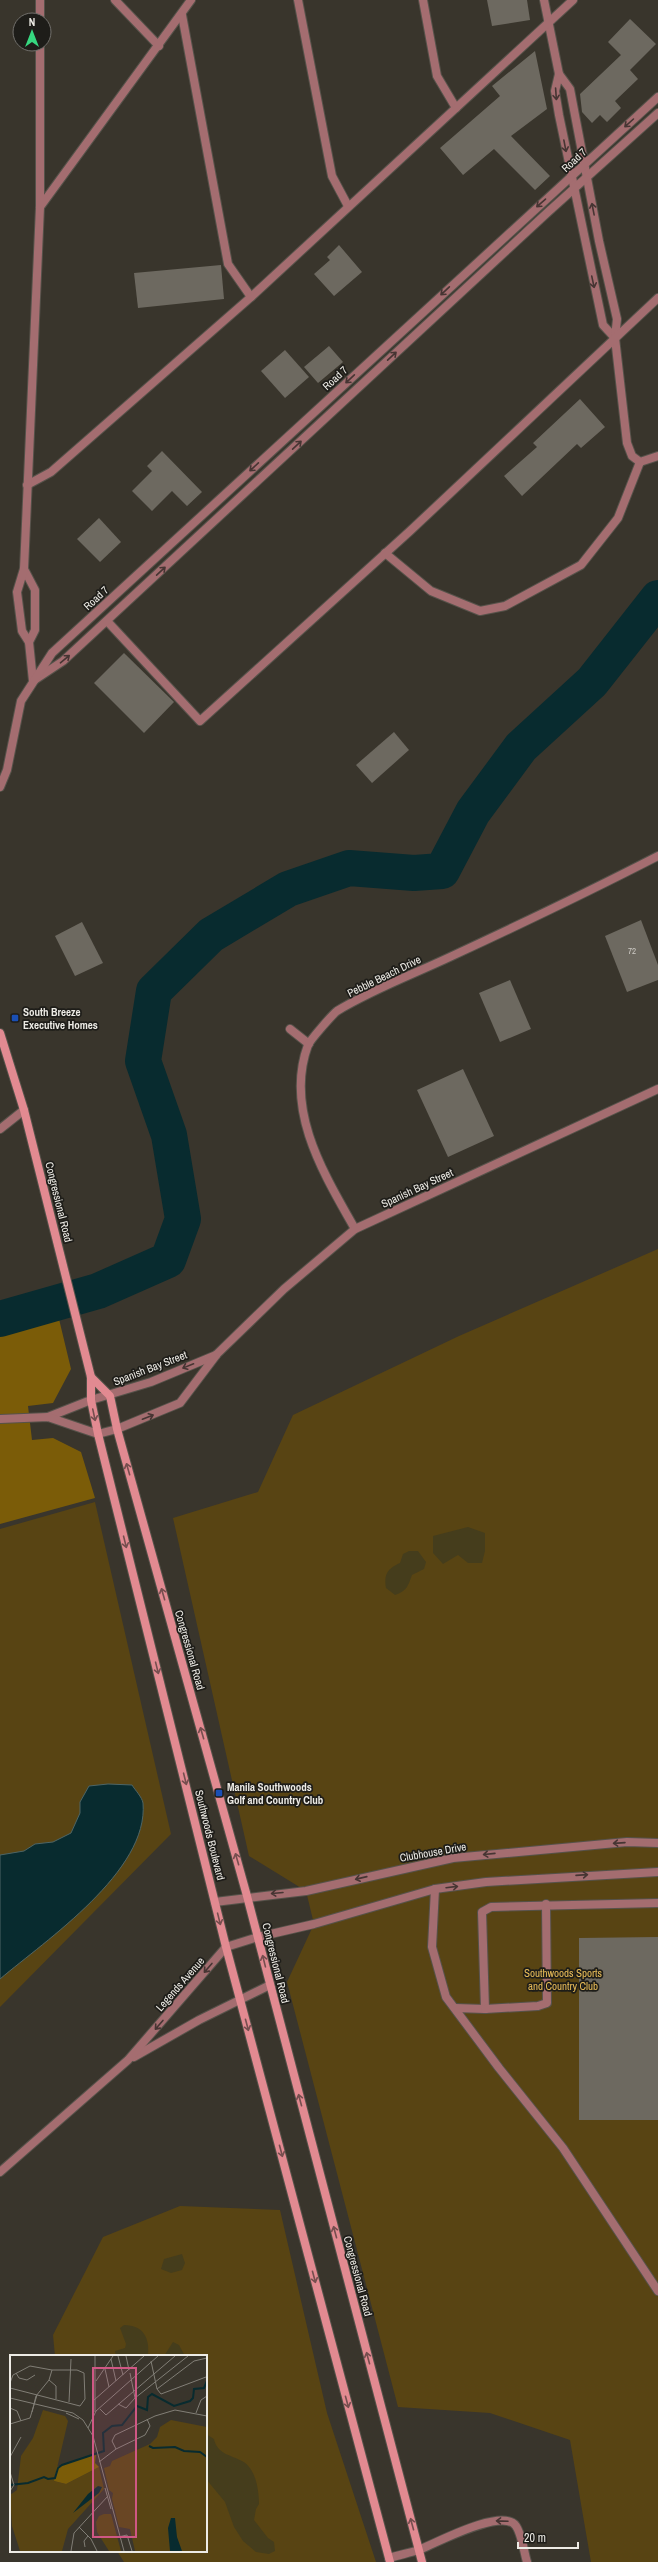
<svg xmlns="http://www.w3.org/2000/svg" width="658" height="2562" font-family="'Archivo Narrow',sans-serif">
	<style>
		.green { fill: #584413 }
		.forest { fill: #7b5c08 }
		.sand { fill: #453d1c }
		.water { fill: #082b2f; stroke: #4d6566 }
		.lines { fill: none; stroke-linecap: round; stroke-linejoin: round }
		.river { stroke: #082b2f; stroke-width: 36 }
		.building { fill: #6d6960 }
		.service-casing { stroke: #56524a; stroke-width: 10 }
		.minor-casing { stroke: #56524a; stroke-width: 10 }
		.tertiary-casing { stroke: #56524a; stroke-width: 10 }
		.secondary-casing { stroke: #56524a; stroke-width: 10 }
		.service { stroke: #a46d70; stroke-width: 8 }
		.minor { stroke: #a46d70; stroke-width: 8 }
		.tertiary { stroke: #a46d70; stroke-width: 8 }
		.secondary { stroke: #e28a91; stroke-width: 8 }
		.oneway { stroke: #463533 }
		.oneway2 { stroke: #764e4f }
		.transit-dot { fill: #1a4fb4; stroke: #1e1d19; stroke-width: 1.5 }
		.labels { text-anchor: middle; stroke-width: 3.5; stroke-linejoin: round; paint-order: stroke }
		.number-label { font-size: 9px; fill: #cdcac4 }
		.street-label { font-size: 11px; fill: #edebe5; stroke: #1e1d19 }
		.poi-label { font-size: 11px; font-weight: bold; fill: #edebe5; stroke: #1e1d19; text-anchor: start }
		.park-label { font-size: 11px; fill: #e9bd58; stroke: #1e1d19 }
		.inset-river { fill: none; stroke: #082b2f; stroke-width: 2 }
		.inset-road { fill: none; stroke: #817e76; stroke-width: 1 }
		.view { fill: #cf5784; fill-opacity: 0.15; stroke: #cf5784; stroke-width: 2 }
		.inset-edge { fill: none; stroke: #edebe5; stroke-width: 2 }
	</style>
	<rect width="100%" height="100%" fill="#39352c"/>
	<g class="green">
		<polygon points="658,1249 658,2562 591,2562 570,2440 490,2413 398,2407 287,1982 314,1924 306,1891 249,1856 173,1518 258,1492 293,1415 459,1336"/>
		<polygon points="95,1502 171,1834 0,2007 0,1529"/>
		<polygon points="180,2206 280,2210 327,2413 376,2562 124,2562 117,2551 206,2551 206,2356 55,2356 53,2335 103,2237"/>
	</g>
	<polygon class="forest" points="53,1294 71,1369 53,1403 28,1406 32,1440 53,1438 81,1452 95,1498 0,1524 0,1302"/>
	<g class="sand">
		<polygon points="468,1527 485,1533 485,1551 482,1563 468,1563 458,1555 443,1564 433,1553 433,1536"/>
		<path d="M 409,1551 L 418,1551 L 426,1562 L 424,1569 L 412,1575 C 408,1586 407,1591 395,1595 L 386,1588 C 384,1574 387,1569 400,1563 L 403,1554 Z"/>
		<polygon points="182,2254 185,2263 182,2270 171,2273 161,2269 164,2259"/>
		<path d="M 124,2325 C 144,2325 150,2339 148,2356 L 116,2356 L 115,2351 L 125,2348 L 126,2344 L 120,2328 Z"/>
		<polygon points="173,2342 179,2345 185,2356 164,2356"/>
		<path d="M 206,2434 L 214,2439 C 217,2454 231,2455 242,2461 C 256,2468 259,2491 259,2504 L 256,2509 L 254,2520 L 268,2538 L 274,2542 L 275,2551 L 269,2554 L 256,2552 L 243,2541 L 234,2527 L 225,2502 L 206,2479 Z"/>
	</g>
	<path class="water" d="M 108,1784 L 132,1785 C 135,1790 142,1797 143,1803 C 149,1871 46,1940 0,1979 L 0,1855 L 24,1851 L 35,1844 L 53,1842 L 71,1833 L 80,1813 L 80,1802 L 89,1786 Z"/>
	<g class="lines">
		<polyline class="river" points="0,1319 98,1291 168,1260 183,1219 169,1135 143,1061 154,991 211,935 288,889 349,868 414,873 442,871 473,812 521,747 592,682 658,598"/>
	</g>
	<g class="building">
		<polygon points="487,0 527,0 530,20 492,26"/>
		<polygon points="630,19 656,44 630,70 638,79 615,101 621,108 607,122 600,115 592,123 582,112 580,94 621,55 608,42"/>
		<polygon points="535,51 547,109 511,136 550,176 535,190 494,149 463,175 440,148 500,96 492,86"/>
		<polygon points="339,245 362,272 334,296 314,274 330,260 327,257"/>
		<polygon points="221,265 224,299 138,308 134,273"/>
		<polygon points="329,346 343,362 318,383 304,367"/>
		<polygon points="285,350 309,377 285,398 261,371"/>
		<polygon points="580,399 605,427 581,448 577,444 522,496 504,476 537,447 533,443"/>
		<polygon points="162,451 202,492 187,506 172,491 152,511 132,491 152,471 147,466"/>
		<polygon points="99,518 121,542 100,562 77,539"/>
		<polygon points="124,653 174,702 144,733 94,683"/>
		<polygon points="394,732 409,750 372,783 356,765"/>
		<polygon points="641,920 658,965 658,980 627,992 605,936"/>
		<polygon points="82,922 103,963 75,976 55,936"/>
		<polygon points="510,980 531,1029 500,1042 479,993"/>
		<polygon points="463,1069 494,1136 448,1157 417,1090"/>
		<polygon points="658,1937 658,2120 579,2120 579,1938"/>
	</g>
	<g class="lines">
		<g class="service-casing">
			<g id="service">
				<polyline points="0,1129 24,1110"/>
				<polyline points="48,1417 91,1400"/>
				<polyline points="0,1419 48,1417 98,1434"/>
				<polyline points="435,1889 432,1947 446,1997 499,2068 563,2148 658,2291"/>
				<polyline points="215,1902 306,1891 453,1858 627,1842 658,1843"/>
				<polyline points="258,1937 314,1924 435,1889 486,1882 658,1872"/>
				<polyline points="455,2008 485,2009 482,1912 491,1907 658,1903"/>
				<polyline points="485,2009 538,2006 547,2003 546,1904"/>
			</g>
		</g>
		<g class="minor-casing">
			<g id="minor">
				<polyline points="115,0 159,46"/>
				<polyline points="298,0 332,176 348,206"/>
				<polyline points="423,0 437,76 456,108"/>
				<polyline points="544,0 559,74 555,91 559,115 603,325 615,338"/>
				<polyline points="182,15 228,264 251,297"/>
				<polyline points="40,20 40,0"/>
				<polyline points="559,74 570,89 599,241 617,319 615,338 627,443 632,456 640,462 658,456"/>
				<polyline points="40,207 191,0"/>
				<polyline points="27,485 51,472 251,297 573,0"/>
				<polyline points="385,553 431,591 480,611 505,606 581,565 618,518 640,462"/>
				<polyline points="24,569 35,590 35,630 29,642"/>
				<polyline points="107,621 200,721 410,531 658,298"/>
				<polyline points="33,681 29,642 22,631 17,592 24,569 40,207 40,44"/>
				<polyline points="290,1029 309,1044"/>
				<path d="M 355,1229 C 324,1174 284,1110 308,1045 C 311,1039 332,1015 337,1011 C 373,989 414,974 452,956 C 521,924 590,891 658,856"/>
				<polyline points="91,1400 151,1382 216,1355"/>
				<polyline points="98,1434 117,1429 180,1403 217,1354 284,1289 355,1229 658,1089"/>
				<polyline points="134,2057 199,2020 270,1985"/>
				<polyline points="0,2172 128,2060 226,1947 258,1937"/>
				<path d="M 389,2558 C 399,2555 409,2553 419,2550 C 436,2543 503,2507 516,2526 C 522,2535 524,2552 527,2562"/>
			</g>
		</g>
		<g class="tertiary-casing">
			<g id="tertiary">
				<polyline points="36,679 63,661 548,212 658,113"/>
				<polyline points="0,787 7,770 21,701 52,653 658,97"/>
			</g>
		</g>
		<g class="secondary-casing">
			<g id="secondary">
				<polyline points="0,1033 24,1110 91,1377 91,1400 98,1434 226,1947 390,2562"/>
				<polyline points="91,1377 110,1396 117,1429 247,1896 422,2562"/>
			</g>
		</g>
		<use href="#service" class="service"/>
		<use href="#minor" class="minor"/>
		<use href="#tertiary" class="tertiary"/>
		<use href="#secondary" class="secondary"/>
	</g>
	<defs><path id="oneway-shaft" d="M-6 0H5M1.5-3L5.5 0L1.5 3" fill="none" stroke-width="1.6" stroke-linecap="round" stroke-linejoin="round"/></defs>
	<g class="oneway">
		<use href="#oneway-shaft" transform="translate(556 94) rotate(86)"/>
		<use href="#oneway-shaft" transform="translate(629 123) rotate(138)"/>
		<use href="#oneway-shaft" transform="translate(565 146) rotate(79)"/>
		<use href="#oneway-shaft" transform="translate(541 203) rotate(139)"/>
		<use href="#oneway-shaft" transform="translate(593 209) rotate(-101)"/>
		<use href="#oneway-shaft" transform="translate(593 282) rotate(78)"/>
		<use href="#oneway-shaft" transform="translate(445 291) rotate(137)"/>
		<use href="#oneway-shaft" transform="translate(392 356) rotate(-43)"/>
		<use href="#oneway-shaft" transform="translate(350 379) rotate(137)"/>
		<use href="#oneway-shaft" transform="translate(297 445) rotate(-43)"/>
		<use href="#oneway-shaft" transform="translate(254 467) rotate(137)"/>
		<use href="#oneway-shaft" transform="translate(161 571) rotate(-43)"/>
		<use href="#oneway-shaft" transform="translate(65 659) rotate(-40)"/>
		<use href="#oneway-shaft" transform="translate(188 1366) rotate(158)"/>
		<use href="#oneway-shaft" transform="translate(148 1417) rotate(-21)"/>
		<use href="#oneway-shaft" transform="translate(619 1843) rotate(176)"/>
		<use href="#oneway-shaft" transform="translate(489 1854) rotate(174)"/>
		<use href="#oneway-shaft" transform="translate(582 1875) rotate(-4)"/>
		<use href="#oneway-shaft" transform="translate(361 1878) rotate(167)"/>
		<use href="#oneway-shaft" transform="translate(452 1887) rotate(-7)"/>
		<use href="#oneway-shaft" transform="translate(277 1893) rotate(175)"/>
		<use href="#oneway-shaft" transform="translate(208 1968) rotate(131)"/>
		<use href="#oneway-shaft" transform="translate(159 2025) rotate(131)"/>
		<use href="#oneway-shaft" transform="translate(502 2521) rotate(-178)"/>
	</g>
	<g class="oneway2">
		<use href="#oneway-shaft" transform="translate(94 1415) rotate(78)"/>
		<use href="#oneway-shaft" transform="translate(128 1469) rotate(-106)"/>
		<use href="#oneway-shaft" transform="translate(125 1542) rotate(76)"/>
		<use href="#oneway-shaft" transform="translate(163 1594) rotate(-106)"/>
		<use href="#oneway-shaft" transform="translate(157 1668) rotate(76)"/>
		<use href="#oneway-shaft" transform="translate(202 1733) rotate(-106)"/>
		<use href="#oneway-shaft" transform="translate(185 1779) rotate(76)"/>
		<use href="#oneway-shaft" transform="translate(237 1859) rotate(-106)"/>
		<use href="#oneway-shaft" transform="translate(219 1919) rotate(76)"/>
		<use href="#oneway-shaft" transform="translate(264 1961) rotate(-104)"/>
		<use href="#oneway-shaft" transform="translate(247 2025) rotate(75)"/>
		<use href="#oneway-shaft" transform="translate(300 2100) rotate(-105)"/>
		<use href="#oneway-shaft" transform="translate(281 2151) rotate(75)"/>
		<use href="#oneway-shaft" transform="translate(335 2232) rotate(-105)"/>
		<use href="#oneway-shaft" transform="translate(314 2277) rotate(75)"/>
		<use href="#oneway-shaft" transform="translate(368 2358) rotate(-105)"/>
		<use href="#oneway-shaft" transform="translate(347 2402) rotate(75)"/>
		<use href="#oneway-shaft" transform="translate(412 2524) rotate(-105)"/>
	</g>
	<g class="transit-dot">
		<rect x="11" y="1014" width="8" height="8" rx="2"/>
		<rect x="215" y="1789" width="8" height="8" rx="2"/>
	</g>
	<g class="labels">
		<g class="number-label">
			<text x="632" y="954">72</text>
		</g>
		<g class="street-label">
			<text transform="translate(574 160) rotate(-43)" y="4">Road 7</text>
			<text transform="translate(335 378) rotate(-43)" y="4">Road 7</text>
			<text transform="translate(96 598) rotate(-43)" y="4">Road 7</text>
			<text transform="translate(384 976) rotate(-26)" y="4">Pebble Beach Drive</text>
			<text transform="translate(417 1188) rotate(-25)" y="4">Spanish Bay Street</text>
			<text transform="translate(59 1202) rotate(76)" y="4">Congressional Road</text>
			<text transform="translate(150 1368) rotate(-21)" y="4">Spanish Bay Street</text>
			<text transform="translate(190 1650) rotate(74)" y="4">Congressional Road</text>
			<text transform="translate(210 1835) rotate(76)" y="4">Southwoods Boulevard</text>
			<text transform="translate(433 1852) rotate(-10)" y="4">Clubhouse Drive</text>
			<text transform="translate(276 1963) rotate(76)" y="4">Congressional Road</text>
			<text transform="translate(180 1984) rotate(-49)" y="4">Legends Avenue</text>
			<text transform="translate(358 2276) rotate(75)" y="4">Congressional Road</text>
		</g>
		<g class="poi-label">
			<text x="23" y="1016">South Breeze<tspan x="23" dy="13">Executive Homes</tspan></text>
			<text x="227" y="1791">Manila Southwoods<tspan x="227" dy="13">Golf and Country Club</tspan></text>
		</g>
		<g class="park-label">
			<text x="563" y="1977">Southwoods Sports<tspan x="563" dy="13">and Country Club</tspan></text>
		</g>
	</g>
	<g transform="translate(10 2355)">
		<rect width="197" height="197" fill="#39352c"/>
		<path d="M 33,55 L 55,61 L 58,66 L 44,126 L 56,129 L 89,112 L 94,134 L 58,174 L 52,196 L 10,196 L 2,171 L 0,140 L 7,135 L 11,101 L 23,83 ZM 161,65 L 197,72 L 197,196 L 125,196 L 120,174 L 109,172 L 102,144 L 103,138 L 99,135 L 94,113 L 100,111 L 102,106 L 140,89 L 147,82 L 150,72 ZM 94,159 L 101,159 L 111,196 L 99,196 L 87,177 L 86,167 L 89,161 Z" fill="#584413"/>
		<path d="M 86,98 L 85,108 L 89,112 L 56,129 L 44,126 L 47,112 Z" fill="#7b5c08"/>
		<path d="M 88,131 L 92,132 L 89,138 L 63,158 L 78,139 ZM 161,163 L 165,163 L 167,182 L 172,196 L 160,196 L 158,173 Z" fill="#082b2f"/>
		<path class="inset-river" d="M 139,91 L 143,93 L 165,92 L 174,96 L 190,97 L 197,102M 0,130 L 18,128 L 34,122 L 38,124 L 45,123 L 48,113 L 52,110 L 94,96 L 93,78 L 102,71 L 112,70 L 127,51 L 137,55 L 138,42 L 142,39 L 164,51 L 180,46 L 183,43 L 184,34 L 194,33 L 197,26"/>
		<path class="inset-road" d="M 108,1 L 113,20M 116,1 L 119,15M 101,4 L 106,26M 141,6 L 147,34 L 151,39 L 196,22M 95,14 L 99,32M 6,18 L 9,23 L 17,25 L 25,20M 120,18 L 125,43 L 178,1M 39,25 L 46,31 L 46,44M 86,26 L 103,1M 0,28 L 3,20 L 20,11 L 42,15 L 67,15 L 74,18 L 75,44 L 70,51 L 0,33M 147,34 L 184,6 L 197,3M 0,43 L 63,58 L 73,65 L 83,81 L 114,196M 84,45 L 134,1M 59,47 L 61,4M 108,49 L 116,53 L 125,43M 0,53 L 7,56 L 11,66M 90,54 L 96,60 L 165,1M 22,57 L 26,41 L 39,25 L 42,15M 85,57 L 85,1M 56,58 L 69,64M 186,58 L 191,45 L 197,41M 0,69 L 20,63 L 27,40M 78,73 L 86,56 L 148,1M 106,94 L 102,86 L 105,80 L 145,61 L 165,55 L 197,61M 0,102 L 11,82M 89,107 L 106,94 L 135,80 L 140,71 L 137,64M 0,117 L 4,130 L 0,136M 95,133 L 101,154M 69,172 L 81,184 L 87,196M 108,182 L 117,180 L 122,196M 75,192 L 74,186 L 78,181M 61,196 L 64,178 L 98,141"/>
		<path class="view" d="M 83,13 L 126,13 L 126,182 L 83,182 Z"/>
		<rect width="197" height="197" class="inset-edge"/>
	</g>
	<g transform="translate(32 32)"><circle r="19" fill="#1e1d19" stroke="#716f6b"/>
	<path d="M0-3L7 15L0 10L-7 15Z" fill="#36d880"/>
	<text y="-6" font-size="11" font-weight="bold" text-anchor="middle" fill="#edebe5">N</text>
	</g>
	<path d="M518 2542v6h60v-6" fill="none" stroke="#edebe5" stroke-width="2"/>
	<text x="524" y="2542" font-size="12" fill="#edebe5" stroke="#1e1d19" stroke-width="3" paint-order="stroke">20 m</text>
</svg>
